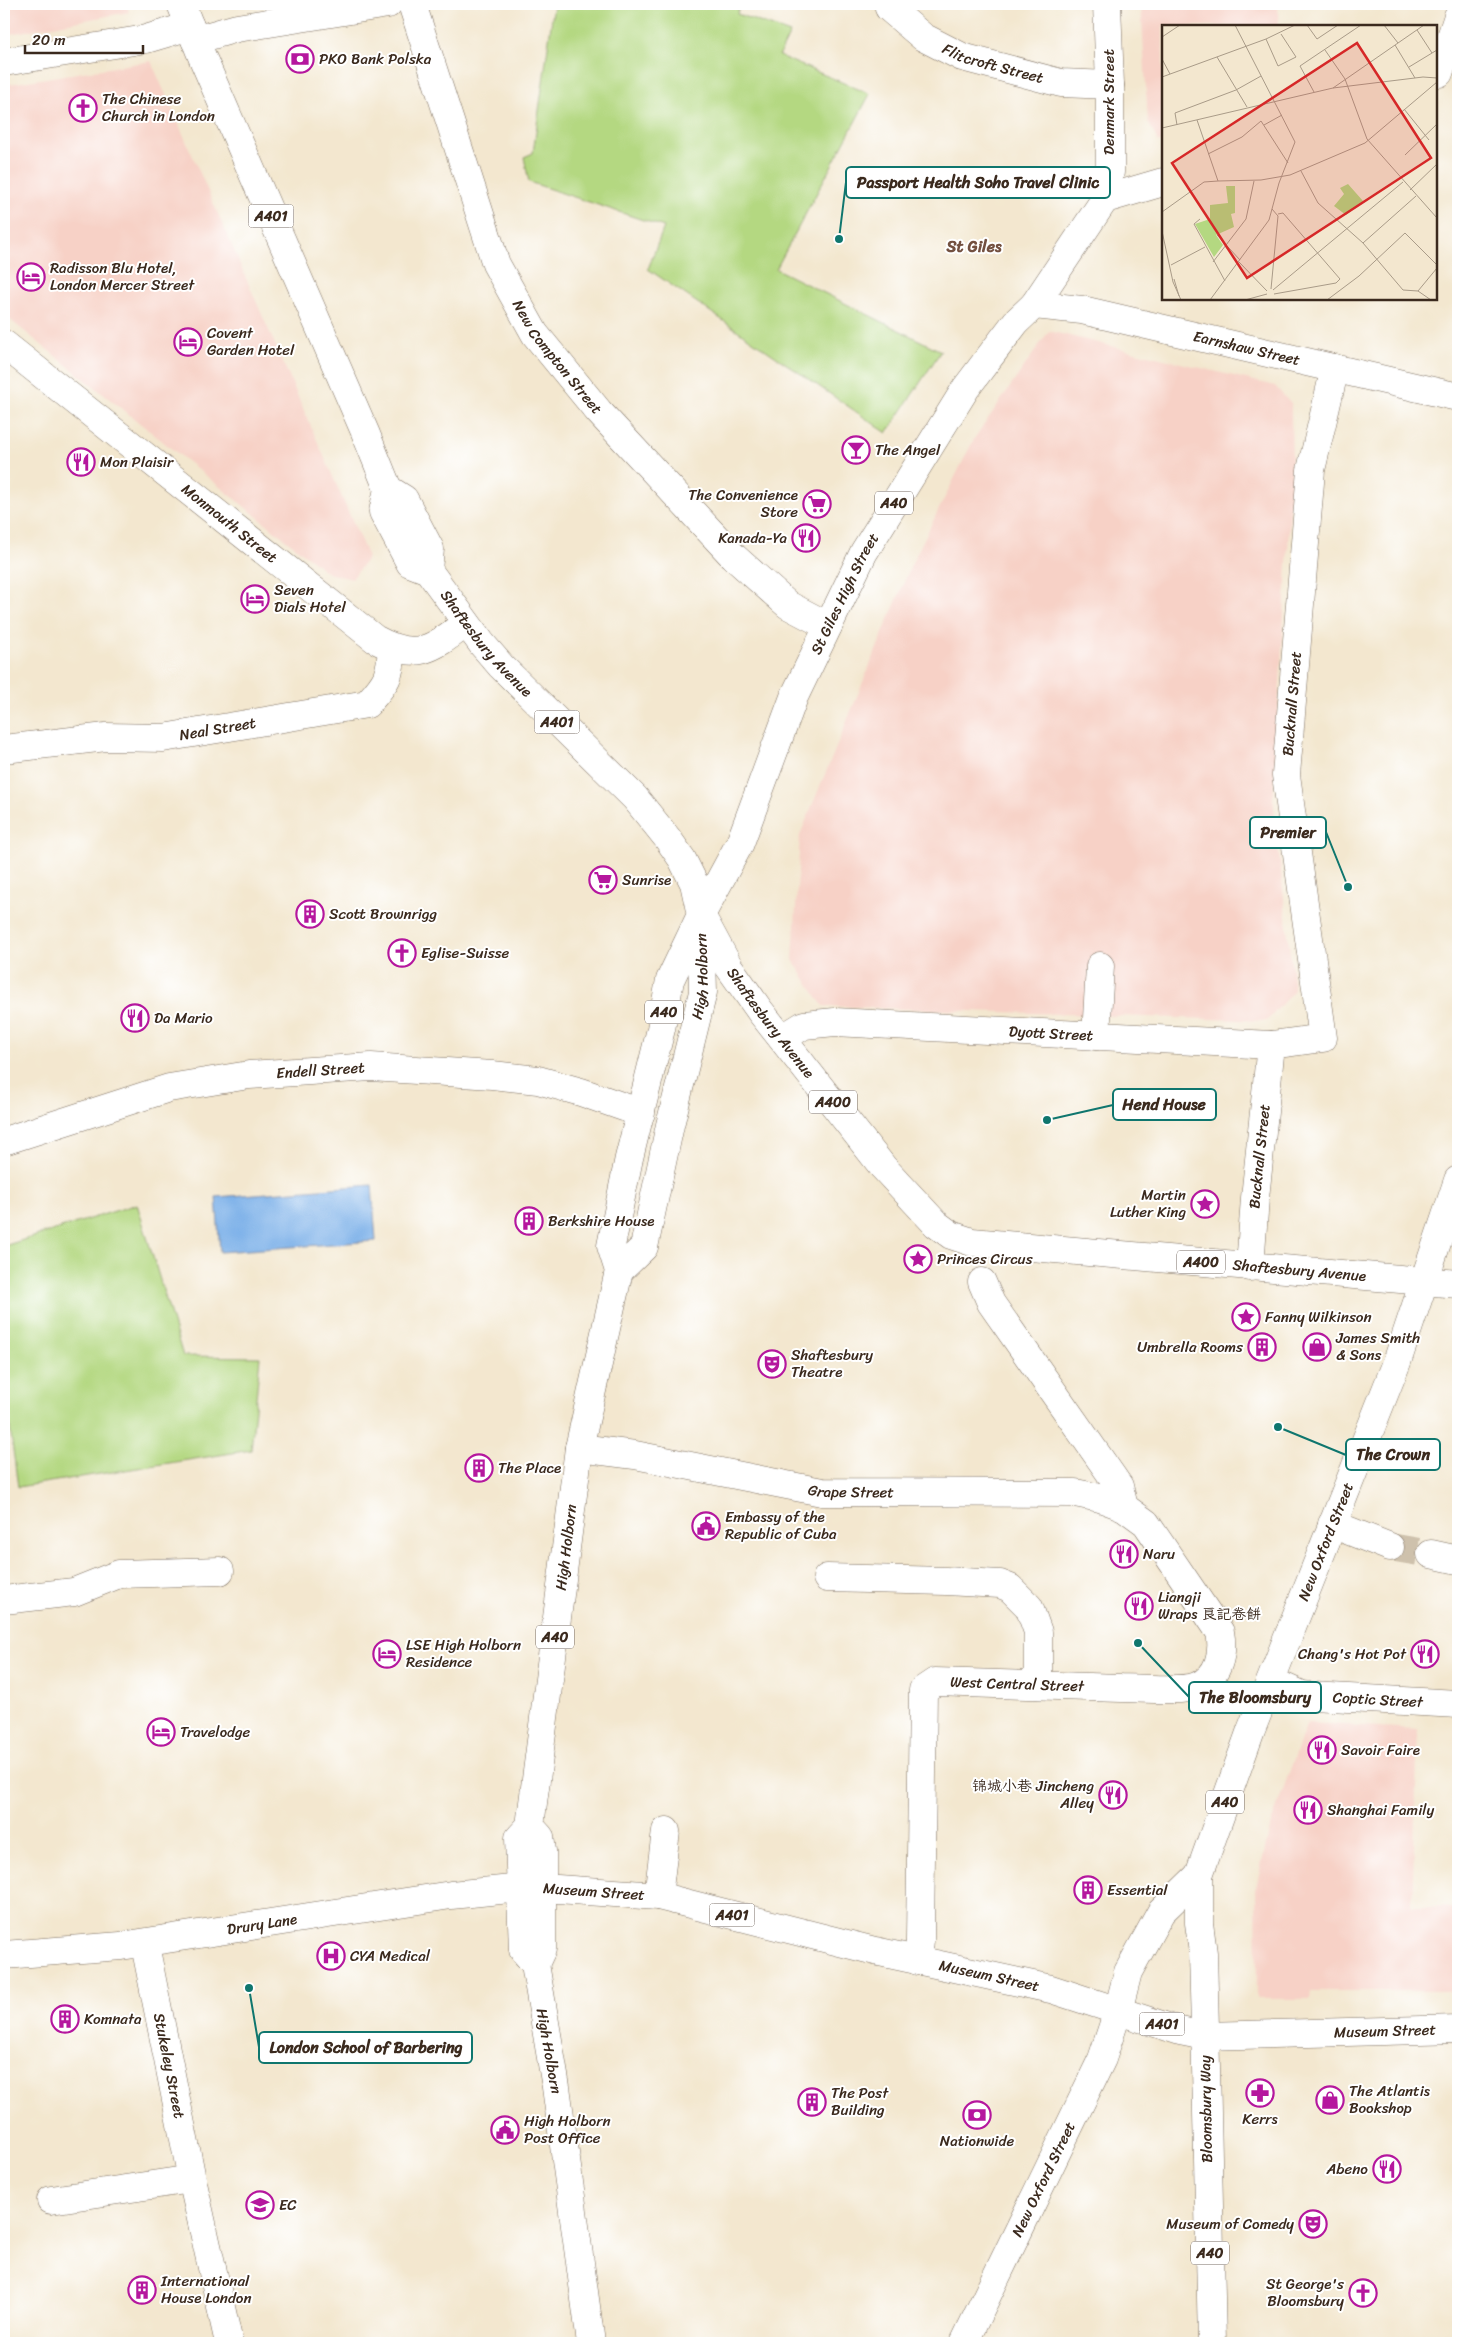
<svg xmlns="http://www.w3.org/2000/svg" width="1462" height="2347" font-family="Sriracha,'LXGW WenKai TC',sans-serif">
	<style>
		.built { fill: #f7d1c6 }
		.green { fill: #b4d881; stroke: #788150 }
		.water { fill: #79afe8; stroke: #5a6c83 }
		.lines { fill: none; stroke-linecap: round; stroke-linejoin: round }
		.minor-tunnel { stroke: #cec1ac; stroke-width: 28; stroke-dasharray: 28 14; stroke-linecap: butt }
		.minor-casing { stroke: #7b6c5c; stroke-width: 29 }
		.major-casing { stroke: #7b6c5c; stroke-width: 29 }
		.minor { stroke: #fff; stroke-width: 28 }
		.major { stroke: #fff; stroke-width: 28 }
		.labels { text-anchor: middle; stroke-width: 4; stroke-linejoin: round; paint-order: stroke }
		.shield { fill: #fff; stroke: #766a62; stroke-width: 1 }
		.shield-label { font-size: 14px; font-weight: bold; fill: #3b2a1e }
		.poi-label { font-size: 15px; fill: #3b2a1e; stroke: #fff; text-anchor: start }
		.street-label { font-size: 15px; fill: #3b2a1e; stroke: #fff }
		.neighbourhood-label { font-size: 16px; font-weight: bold; fill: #735040; stroke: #fff }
		.inset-road { fill: none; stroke: #a99b88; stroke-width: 1 }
		.view { fill: #d62828; fill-opacity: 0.15; stroke: #d62828; stroke-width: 2.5 }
		.inset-edge { fill: none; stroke: #3b2a1e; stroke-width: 2.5 }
		.leader { fill: none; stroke: #0f766e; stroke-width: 2 }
		.callout-dot { fill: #0f766e; stroke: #fff; stroke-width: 2 }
		.callout { fill: #fff; stroke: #0f766e; stroke-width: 2 }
		.callout-label { font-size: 16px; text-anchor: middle; font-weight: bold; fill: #3b2a1e }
	</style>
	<rect width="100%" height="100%" fill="#fff"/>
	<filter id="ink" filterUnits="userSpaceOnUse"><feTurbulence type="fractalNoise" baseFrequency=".02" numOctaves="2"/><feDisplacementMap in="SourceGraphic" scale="10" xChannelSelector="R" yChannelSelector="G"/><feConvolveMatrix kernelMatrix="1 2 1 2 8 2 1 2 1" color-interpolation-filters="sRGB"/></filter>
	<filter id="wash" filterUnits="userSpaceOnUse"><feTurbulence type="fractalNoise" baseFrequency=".0096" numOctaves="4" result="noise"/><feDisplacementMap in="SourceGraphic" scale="20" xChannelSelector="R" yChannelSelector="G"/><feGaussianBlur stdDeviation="1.12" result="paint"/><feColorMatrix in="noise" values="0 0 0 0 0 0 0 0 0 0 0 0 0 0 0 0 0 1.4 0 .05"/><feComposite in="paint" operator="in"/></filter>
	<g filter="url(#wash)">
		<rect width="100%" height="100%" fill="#f3e7cf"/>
		<g class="built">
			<polygon points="4,4 126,4 129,12 4,35"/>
			<polygon points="1141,4 1278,4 1279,26 1163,26 1163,143 1158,141 1148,122"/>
			<polygon points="151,61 368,557 352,579 328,573 4,315 4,85"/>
			<polygon points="1049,331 1275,386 1291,404 1292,480 1273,799 1294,990 1267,1021 823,1006 793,960 800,835 912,563 974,439"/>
			<polygon points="1307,1723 1418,1729 1412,1907 1458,1908 1458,1991 1311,1991 1310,1999 1257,1999 1256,1887 1272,1820"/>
		</g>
		<g class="green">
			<polygon points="554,4 740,4 737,14 790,33 779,56 870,94 776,269 941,351 887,433 648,269 664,227 529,182 524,157 533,153"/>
			<polygon points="137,1204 183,1356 260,1357 251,1450 18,1487 4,1383 4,1246"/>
		</g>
		<polygon class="water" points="372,1185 376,1241 220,1252 216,1197"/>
	</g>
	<g filter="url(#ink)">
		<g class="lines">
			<polyline class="minor-tunnel" points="1390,1547 1431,1554"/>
			<g class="minor-casing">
				<g id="minor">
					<path id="s1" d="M 412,4 L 496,264 L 535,334 L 599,412 L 734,557 L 788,605 L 828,626"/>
					<path id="s2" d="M 889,8 L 923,37 L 962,57 L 1061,83 L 1110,85"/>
					<polyline points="195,40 237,28 388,4"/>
					<polyline points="4,62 146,39 190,26"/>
					<polyline points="1439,73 1458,16"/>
					<polyline points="1105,199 1163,182"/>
					<polyline points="1034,305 1105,199 1110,172 1110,85 1107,4"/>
					<path id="s3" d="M 4,344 L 375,639 C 417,662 432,649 466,623"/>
					<path id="s4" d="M 4,749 L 106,737 L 163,738 L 367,704 C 386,682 390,679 392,648"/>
					<polyline points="1096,1036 1100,966"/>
					<path id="s5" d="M 783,1038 L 804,1025 L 835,1022 L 1271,1045 L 1323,1038 L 1286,775 L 1311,470 L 1335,368"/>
					<path id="s6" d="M 1250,1267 L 1255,1198 L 1271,1045"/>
					<polyline points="982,1282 991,1303 1119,1486 1124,1507"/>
					<path id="s7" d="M 579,1448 L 635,1455 L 822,1492 L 1075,1493 L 1100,1498 L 1124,1507 L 1146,1523 L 1220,1632 C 1224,1653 1219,1677 1197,1686 C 1183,1692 1137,1688 1121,1688 C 1059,1686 997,1684 935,1682 L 923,1690 L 920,1940 L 918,1961"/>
					<polyline points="1332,1524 1390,1547"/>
					<polyline points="1431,1554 1458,1560"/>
					<polyline points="827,1578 946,1581 1000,1584 1010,1588 1029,1607 1038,1632 1038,1685"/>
					<polyline points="4,1600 74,1592 119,1574 220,1571"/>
					<path id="s8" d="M 1271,1681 L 1302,1695 L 1312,1696 L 1458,1704"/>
					<polyline points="658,1896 666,1831"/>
					<path id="s9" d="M 146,1950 L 192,2179 L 229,2343"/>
					<path id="s10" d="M 4,1955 L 121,1946 L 451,1895 L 521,1888 L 543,1888"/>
					<path id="s11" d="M 1205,2036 L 1458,2029"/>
					<polyline points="51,2200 192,2179"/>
				</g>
			</g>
			<g class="major-casing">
				<g id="major">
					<path id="s12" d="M 181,4 L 203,59 L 365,432 L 388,489 L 383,512 L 410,563 L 428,570 L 482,644 L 501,666 L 635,798 L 668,839 L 682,859 L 694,883 L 701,915 L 729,967 L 760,1011 L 883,1167 L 936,1224 L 951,1235 L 972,1242 L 1458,1284"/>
					<polyline points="388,489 404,499 430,549 428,570"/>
					<path id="s13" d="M 4,1141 L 169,1088 L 249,1075 L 371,1067 L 492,1075 L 538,1080 L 581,1092 L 641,1113"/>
					<path id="s14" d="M 619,1271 L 644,1247 L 670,1125 L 703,992 L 701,922"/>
					<polyline points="530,1826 540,1837 542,1851 542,1949 535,1964"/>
					<path id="s15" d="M 543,1888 L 658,1896 L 875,1951 L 1051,1989 L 1180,2031 L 1205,2036"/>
					<path id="s16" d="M 591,2343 L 556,2087 L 535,1964 L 523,1950 L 519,1838 L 530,1826 L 579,1448 L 619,1271 L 611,1246 L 629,1158 L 661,1029 L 670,980 L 701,915 L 740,843 L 794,697 L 864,552 L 966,388 L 1016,322 L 1034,305 L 1082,310 L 1458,397"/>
					<path id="s17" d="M 964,2343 L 1102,2059 L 1118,2011 L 1128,1972 L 1161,1912 L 1199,1875"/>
					<path id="s18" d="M 1212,2343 L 1206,2066 L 1203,1953 L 1199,1923 L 1199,1875 L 1251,1730 L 1397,1362 L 1458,1180"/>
				</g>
			</g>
			<use href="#minor" class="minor"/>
			<use href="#major" class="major"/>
		</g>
	</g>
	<defs>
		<g id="bank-ring" transform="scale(1.4375)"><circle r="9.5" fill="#fff" stroke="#b5179e" stroke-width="1.5"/><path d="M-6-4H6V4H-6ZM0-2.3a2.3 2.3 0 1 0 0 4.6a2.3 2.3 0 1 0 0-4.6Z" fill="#b5179e"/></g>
		<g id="church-ring" transform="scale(1.4375)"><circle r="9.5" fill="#fff" stroke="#b5179e" stroke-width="1.5"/><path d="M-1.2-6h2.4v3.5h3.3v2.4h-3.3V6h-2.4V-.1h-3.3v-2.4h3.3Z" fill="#b5179e"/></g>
		<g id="hotel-ring" transform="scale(1.4375)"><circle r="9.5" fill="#fff" stroke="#b5179e" stroke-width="1.5"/><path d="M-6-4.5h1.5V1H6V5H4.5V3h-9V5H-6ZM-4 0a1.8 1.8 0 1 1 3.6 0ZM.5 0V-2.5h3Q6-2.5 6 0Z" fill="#b5179e"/></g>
		<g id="bar-ring" transform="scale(1.4375)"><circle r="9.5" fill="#fff" stroke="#b5179e" stroke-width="1.5"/><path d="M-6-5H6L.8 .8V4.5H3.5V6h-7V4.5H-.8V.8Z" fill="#b5179e"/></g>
		<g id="restaurant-ring" transform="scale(1.4375)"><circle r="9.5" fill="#fff" stroke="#b5179e" stroke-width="1.5"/><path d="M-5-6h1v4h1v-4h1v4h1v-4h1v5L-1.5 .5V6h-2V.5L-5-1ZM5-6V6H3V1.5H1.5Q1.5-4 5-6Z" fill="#b5179e"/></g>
		<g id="supermarket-ring" transform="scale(1.4375)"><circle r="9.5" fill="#fff" stroke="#b5179e" stroke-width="1.5"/><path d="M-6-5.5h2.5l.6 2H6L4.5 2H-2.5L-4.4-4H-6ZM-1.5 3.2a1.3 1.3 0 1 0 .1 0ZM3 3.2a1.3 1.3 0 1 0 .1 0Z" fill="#b5179e"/></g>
		<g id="building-ring" transform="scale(1.4375)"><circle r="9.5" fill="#fff" stroke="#b5179e" stroke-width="1.5"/><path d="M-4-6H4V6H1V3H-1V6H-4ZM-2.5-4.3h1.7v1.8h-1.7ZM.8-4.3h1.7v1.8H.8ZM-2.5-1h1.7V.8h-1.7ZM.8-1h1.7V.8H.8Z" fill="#b5179e"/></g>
		<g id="sight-ring" transform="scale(1.4375)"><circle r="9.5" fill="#fff" stroke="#b5179e" stroke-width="1.5"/><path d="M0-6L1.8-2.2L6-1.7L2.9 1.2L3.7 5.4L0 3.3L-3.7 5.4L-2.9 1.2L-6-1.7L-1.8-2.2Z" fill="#b5179e"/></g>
		<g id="shop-ring" transform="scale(1.4375)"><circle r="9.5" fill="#fff" stroke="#b5179e" stroke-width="1.5"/><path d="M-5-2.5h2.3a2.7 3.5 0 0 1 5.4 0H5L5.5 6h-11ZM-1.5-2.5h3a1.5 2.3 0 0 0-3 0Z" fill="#b5179e"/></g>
		<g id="theatre-ring" transform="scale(1.4375)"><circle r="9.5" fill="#fff" stroke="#b5179e" stroke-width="1.5"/><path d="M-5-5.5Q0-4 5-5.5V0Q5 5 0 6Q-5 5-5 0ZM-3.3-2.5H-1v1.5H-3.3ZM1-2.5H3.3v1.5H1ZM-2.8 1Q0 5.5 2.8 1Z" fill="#b5179e"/></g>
		<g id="civic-ring" transform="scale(1.4375)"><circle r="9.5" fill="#fff" stroke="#b5179e" stroke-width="1.5"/><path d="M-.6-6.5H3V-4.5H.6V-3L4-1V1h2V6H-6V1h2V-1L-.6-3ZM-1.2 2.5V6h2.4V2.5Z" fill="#b5179e"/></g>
		<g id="hospital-ring" transform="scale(1.4375)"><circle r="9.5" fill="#fff" stroke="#b5179e" stroke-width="1.5"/><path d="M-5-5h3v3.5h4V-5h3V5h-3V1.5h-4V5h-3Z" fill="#b5179e"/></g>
		<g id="pharmacy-ring" transform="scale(1.4375)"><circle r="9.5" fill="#fff" stroke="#b5179e" stroke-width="1.5"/><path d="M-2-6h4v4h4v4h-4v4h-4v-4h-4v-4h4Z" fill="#b5179e"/></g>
		<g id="university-ring" transform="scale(1.4375)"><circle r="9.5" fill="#fff" stroke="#b5179e" stroke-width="1.5"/><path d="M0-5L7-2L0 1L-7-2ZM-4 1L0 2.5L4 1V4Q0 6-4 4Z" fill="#b5179e"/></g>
	</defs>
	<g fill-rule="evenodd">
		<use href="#bank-ring" x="300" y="59"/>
		<use href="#church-ring" x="83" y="108"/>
		<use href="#hotel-ring" x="31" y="277"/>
		<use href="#hotel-ring" x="188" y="342"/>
		<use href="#bar-ring" x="856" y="450"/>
		<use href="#restaurant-ring" x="81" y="462"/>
		<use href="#supermarket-ring" x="817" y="504"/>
		<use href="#restaurant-ring" x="806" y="538"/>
		<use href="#hotel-ring" x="255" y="599"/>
		<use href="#supermarket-ring" x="603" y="880"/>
		<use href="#building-ring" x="310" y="914"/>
		<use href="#church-ring" x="402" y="953"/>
		<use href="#restaurant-ring" x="135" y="1018"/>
		<use href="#sight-ring" x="1205" y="1204"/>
		<use href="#building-ring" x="529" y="1221"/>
		<use href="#sight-ring" x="918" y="1259"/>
		<use href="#sight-ring" x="1246" y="1317"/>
		<use href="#building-ring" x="1262" y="1347"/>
		<use href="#shop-ring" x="1317" y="1347"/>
		<use href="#theatre-ring" x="772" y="1364"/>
		<use href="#building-ring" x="479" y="1468"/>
		<use href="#civic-ring" x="706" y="1526"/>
		<use href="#restaurant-ring" x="1124" y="1554"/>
		<use href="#restaurant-ring" x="1139" y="1606"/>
		<use href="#hotel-ring" x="387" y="1654"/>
		<use href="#restaurant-ring" x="1425" y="1654"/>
		<use href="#hotel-ring" x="161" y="1732"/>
		<use href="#restaurant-ring" x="1322" y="1750"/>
		<use href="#restaurant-ring" x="1113" y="1795"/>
		<use href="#restaurant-ring" x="1308" y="1810"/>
		<use href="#building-ring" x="1088" y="1890"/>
		<use href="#hospital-ring" x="331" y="1956"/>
		<use href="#building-ring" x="65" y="2019"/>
		<use href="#pharmacy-ring" x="1260" y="2093"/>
		<use href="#shop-ring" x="1330" y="2100"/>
		<use href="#building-ring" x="812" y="2102"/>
		<use href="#bank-ring" x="977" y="2115"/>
		<use href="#civic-ring" x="505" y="2130"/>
		<use href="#restaurant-ring" x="1387" y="2169"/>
		<use href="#university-ring" x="260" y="2205"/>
		<use href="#theatre-ring" x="1313" y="2224"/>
		<use href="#building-ring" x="142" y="2290"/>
		<use href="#church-ring" x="1363" y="2293"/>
	</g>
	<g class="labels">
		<g class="shield">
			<rect x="248.5" y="204.5" width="45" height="23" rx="4"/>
			<rect x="875" y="491.5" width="38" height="23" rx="4"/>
			<rect x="534.5" y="710.5" width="45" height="23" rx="4"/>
			<rect x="645" y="1000.5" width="38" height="23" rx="4"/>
			<rect x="809" y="1090.5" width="48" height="23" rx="4"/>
			<rect x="1177" y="1250.5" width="48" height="23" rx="4"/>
			<rect x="536" y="1625.5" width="38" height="23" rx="4"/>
			<rect x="1206" y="1790.5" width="38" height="23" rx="4"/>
			<rect x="709.5" y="1903.5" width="45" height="23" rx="4"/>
			<rect x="1139.5" y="2012.5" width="45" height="23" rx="4"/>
			<rect x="1191" y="2241.5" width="38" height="23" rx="4"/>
		</g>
		<g class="shield-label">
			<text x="271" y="221">A401</text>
			<text x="894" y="508">A40</text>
			<text x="557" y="727">A401</text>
			<text x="664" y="1017">A40</text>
			<text x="833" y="1107">A400</text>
			<text x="1201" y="1267">A400</text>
			<text x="555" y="1642">A40</text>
			<text x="1225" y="1807">A40</text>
			<text x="732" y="1920">A401</text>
			<text x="1162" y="2029">A401</text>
			<text x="1210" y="2258">A40</text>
		</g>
		<g class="poi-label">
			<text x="319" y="64">PKO Bank Polska</text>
			<text x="102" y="104">The Chinese<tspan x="102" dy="17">Church in London</tspan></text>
			<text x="50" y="273">Radisson Blu Hotel,<tspan x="50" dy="17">London Mercer Street</tspan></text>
			<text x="207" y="338">Covent<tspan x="207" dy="17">Garden Hotel</tspan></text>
			<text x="875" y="455">The Angel</text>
			<text x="100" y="467">Mon Plaisir</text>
			<text x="798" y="500" text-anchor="end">The Convenience<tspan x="798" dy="17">Store</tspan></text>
			<text x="787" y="543" text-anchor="end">Kanada-Ya</text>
			<text x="274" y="595">Seven<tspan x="274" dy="17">Dials Hotel</tspan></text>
			<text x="622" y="885">Sunrise</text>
			<text x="329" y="919">Scott Brownrigg</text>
			<text x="421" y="958">Eglise-Suisse</text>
			<text x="154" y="1023">Da Mario</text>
			<text x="1186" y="1200" text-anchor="end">Martin<tspan x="1186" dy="17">Luther King</tspan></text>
			<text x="548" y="1226">Berkshire House</text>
			<text x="937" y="1264">Princes Circus</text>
			<text x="1265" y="1322">Fanny Wilkinson</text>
			<text x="1336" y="1343">James Smith<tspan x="1336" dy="17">&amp; Sons</tspan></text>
			<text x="1243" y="1352" text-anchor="end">Umbrella Rooms</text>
			<text x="791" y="1360">Shaftesbury<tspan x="791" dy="17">Theatre</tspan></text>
			<text x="498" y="1473">The Place</text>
			<text x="725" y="1522">Embassy of the<tspan x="725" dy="17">Republic of Cuba</tspan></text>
			<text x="1143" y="1559">Naru</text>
			<text x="1158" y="1602">Liangji<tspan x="1158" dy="17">Wraps 良記卷餅</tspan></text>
			<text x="406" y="1650">LSE High Holborn<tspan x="406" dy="17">Residence</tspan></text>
			<text x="1406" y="1659" text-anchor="end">Chang's Hot Pot</text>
			<text x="180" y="1737">Travelodge</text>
			<text x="1341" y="1755">Savoir Faire</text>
			<text x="1094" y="1791" text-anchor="end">锦城小巷 Jincheng<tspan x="1094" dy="17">Alley</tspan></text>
			<text x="1327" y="1815">Shanghai Family</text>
			<text x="1107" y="1895">Essential</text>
			<text x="350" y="1961">CYA Medical</text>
			<text x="84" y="2024">Komnata</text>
			<text x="1349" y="2096">The Atlantis<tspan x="1349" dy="17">Bookshop</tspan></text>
			<text x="831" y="2098">The Post<tspan x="831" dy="17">Building</tspan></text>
			<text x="1260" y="2124" text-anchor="middle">Kerrs</text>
			<text x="524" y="2126">High Holborn<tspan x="524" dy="17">Post Office</tspan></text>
			<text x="977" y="2146" text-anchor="middle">Nationwide</text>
			<text x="1368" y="2174" text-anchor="end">Abeno</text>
			<text x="279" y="2210">EC</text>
			<text x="1294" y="2229" text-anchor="end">Museum of Comedy</text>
			<text x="161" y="2286">International<tspan x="161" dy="17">House London</tspan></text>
			<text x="1344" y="2289" text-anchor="end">St George's<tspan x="1344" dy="17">Bloomsbury</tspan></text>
		</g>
		<g class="street-label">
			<text dy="5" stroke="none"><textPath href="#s2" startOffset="120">Flitcroft Street</textPath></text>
			<text transform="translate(1109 102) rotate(-90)" y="5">Denmark Street</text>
			<text dy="5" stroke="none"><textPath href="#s16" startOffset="2380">Earnshaw Street</textPath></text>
			<text dy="5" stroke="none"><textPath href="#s1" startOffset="385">New Compton Street</textPath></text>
			<text dy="5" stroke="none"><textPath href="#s3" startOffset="288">Monmouth Street</textPath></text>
			<text dy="5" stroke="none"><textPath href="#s16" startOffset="1816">St Giles High Street</textPath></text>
			<text dy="5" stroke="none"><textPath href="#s12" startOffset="722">Shaftesbury Avenue</textPath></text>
			<text dy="5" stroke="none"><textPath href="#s5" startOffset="882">Bucknall Street</textPath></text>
			<text dy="5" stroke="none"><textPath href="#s4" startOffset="215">Neal Street</textPath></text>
			<text dy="5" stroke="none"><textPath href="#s14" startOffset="312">High Holborn</textPath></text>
			<text dy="5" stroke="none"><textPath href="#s12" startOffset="1202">Shaftesbury Avenue</textPath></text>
			<text dy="5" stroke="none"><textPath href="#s5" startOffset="272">Dyott Street</textPath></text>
			<text dy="5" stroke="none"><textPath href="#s13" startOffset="326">Endell Street</textPath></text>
			<text dy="5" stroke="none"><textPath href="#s6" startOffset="111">Bucknall Street</textPath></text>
			<text dy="5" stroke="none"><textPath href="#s12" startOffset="1832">Shaftesbury Avenue</textPath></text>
			<text dy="5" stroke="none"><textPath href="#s7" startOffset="276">Grape Street</textPath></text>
			<text dy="5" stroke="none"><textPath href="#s18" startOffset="825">New Oxford Street</textPath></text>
			<text dy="5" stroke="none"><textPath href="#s16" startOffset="811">High Holborn</textPath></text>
			<text transform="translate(1017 1684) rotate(2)" y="5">West Central Street</text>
			<text dy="5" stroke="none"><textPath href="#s8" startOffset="110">Coptic Street</textPath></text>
			<text dy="5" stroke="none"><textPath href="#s15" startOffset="51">Museum Street</textPath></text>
			<text dy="5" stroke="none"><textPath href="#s10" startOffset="260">Drury Lane</textPath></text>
			<text dy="5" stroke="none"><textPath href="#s15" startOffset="456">Museum Street</textPath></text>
			<text dy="5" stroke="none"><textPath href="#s11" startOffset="180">Museum Street</textPath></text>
			<text transform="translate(549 2051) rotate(80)" y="5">High Holborn</text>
			<text dy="5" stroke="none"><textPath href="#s9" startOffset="118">Stukeley Street</textPath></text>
			<text transform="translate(1206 2109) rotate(-91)" y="5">Bloomsbury Way</text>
			<text dy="5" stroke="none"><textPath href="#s17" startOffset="182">New Oxford Street</textPath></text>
		</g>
		<g class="neighbourhood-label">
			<text x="974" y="252">St Giles</text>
		</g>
	</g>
	<g transform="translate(1162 25)">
		<rect width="275" height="275" fill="#f3e7cf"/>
		<path d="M 186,159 L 201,176 L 184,190 L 172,181 L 182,169 L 178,163 ZM 64,161 L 73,161 L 73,188 L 69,189 L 72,202 L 54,210 L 61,220 L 52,232 L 33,199 L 48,194 L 48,180 L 66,178 Z" fill="#b4d881"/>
		<path class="inset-road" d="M 145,0 L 155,14 L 176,0M 222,0 L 236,18M 255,5 L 270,28M 0,12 L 18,0M 104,14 L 116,41 L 134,32 L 119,9M 233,20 L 253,53M 163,25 L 183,54M 55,32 L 85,82M 0,34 L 8,49M 247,42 L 275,25M 0,52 L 104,14 L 133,0M 183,54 L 205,114M 171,63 L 261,52 L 275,53M 152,67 L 138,41 L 199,0M 242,84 L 267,115M 35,95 L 56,156 L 99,155 L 128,150 L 203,118 L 275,57M 15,100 L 13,88 L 74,65 L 99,51M 102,100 L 120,90M 0,103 L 171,63 L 262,0M 205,114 L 275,193M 46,129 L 80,112 L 99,96 L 126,138M 243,130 L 275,99M 139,146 L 156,178 L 201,218 L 241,265 L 256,266 L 275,243M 248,165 L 275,139M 0,187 L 42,157 L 56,156M 38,194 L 32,199 L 63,256M 0,206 L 11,257 L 19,275M 55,210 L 78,235M 201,218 L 254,171M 51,237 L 84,194 L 92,156M 77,237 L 105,266M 9,240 L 43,222M 12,254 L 17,271M 109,264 L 116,191 L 110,184M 111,265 L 241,157M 256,266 L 269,275M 112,269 L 174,258 L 178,254 L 121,188 L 116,189M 48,275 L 107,195 L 117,158 L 133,117 L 73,0M 83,275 L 105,269M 165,275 L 197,251 L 243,208 L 275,240"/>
		<path class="view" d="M 195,18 L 269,133 L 85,253 L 10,138 Z"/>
		<rect width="275" height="275" class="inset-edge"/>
	</g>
	<path class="leader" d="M839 239L846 182M1348 887L1326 832M1047 1120L1113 1105M1278 1427L1346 1455M1138 1643L1189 1697M249 1988L259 2047"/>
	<g class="callout-dot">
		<circle cx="839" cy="239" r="5"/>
		<circle cx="1348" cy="887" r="5"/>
		<circle cx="1047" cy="1120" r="5"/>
		<circle cx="1278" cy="1427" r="5"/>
		<circle cx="1138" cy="1643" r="5"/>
		<circle cx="249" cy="1988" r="5"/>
	</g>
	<g class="callout">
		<rect x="846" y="167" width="264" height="31" rx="5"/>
		<rect x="1250" y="817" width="76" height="31" rx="5"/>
		<rect x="1113" y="1089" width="103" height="31" rx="5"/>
		<rect x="1346" y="1439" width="94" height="31" rx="5"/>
		<rect x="1189" y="1682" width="132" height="31" rx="5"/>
		<rect x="259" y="2032" width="213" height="31" rx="5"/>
	</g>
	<g class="callout-label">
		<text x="978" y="188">Passport Health Soho Travel Clinic</text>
		<text x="1288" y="838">Premier</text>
		<text x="1164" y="1110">Hend House</text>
		<text x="1393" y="1460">The Crown</text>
		<text x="1255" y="1703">The Bloomsbury</text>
		<text x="366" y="2053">London School of Barbering</text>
	</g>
	<rect width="1462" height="2347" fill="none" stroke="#fff" stroke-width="20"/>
	<path d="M25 45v8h118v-8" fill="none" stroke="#3b2a1e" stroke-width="2.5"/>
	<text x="32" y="45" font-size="15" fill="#3b2a1e" stroke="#ffffff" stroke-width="4" paint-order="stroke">20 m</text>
</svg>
